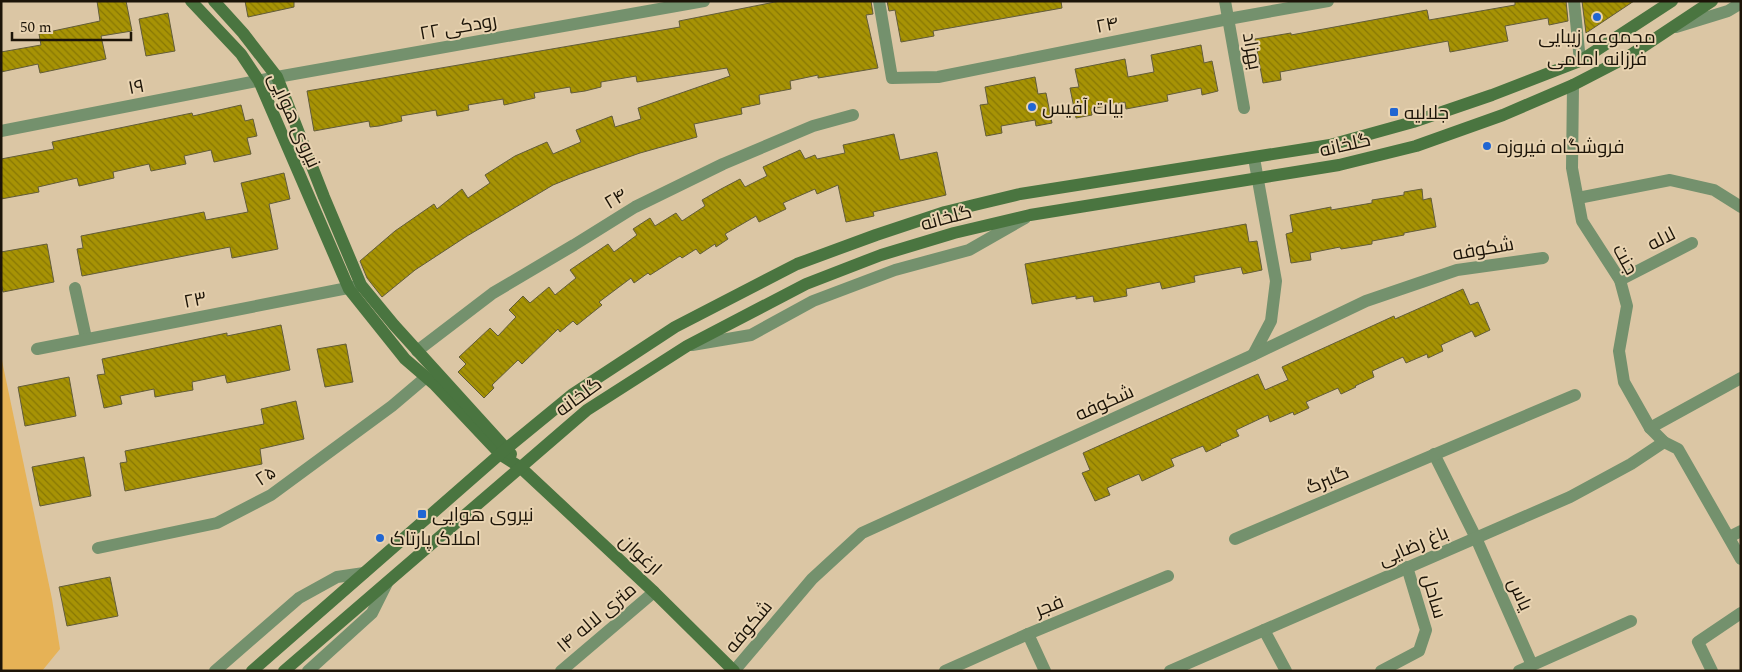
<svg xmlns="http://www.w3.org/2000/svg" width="1742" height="672" font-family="Spectral,Cairo,serif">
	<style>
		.green { fill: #e6b256 }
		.building { fill: url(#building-back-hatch); stroke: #625c3a }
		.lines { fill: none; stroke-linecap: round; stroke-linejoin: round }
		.street { stroke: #74916d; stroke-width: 12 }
		.secondary { stroke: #4a7540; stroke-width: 12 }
		.poi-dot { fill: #2166d2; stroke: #e8d3b1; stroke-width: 2 }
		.labels { text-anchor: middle; stroke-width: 4; stroke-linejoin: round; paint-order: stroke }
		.street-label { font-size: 19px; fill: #1c1408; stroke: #e8d3b1 }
		.poi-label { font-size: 19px; fill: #1c1408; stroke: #e8d3b1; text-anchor: start }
	</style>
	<defs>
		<pattern id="building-back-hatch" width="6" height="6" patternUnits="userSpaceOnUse" patternTransform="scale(1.25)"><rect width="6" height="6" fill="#a79305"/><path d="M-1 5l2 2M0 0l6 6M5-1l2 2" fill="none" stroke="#877704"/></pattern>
	</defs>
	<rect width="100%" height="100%" fill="#dbc6a4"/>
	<polygon class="green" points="1,356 52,599 60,649 42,671 1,671"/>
	<g class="building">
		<polygon points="97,1 126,1 132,31 101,36 106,59 40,73 38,64 1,72 1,52 41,45 39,34 100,21"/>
		<polygon points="245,1 294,1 294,7 248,17"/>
		<polygon points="780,1 871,1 873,14 866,15 878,68 818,78 818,75 790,81 791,89 759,95 760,104 741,108 742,114 694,124 697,137 640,153 580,174 553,185 467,236 415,270 382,297 367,278 360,261 395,231 434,204 437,209 462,189 468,198 490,183 485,175 515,156 547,142 553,154 581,142 576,130 612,116 615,127 641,119 638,108 730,76 727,68 637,82 636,76 601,82 601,87 585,91 571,93 570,87 534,93 535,98 504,105 503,99 468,105 469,110 437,116 436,110 401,116 402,121 379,126 370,127 369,121 314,131 307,91 680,27 679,21"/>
		<polygon points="887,1 1061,1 1062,8 933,31 934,36 901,42 895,10 889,11"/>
		<polygon points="1515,1 1566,1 1568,21 1549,25 1548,18 1505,26 1508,41 1450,52 1448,41 1280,72 1281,80 1263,83 1255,39 1291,33 1291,35 1427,10 1429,20 1515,5"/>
		<polygon points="1582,1 1634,1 1586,33"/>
		<polygon points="168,13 175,51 146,56 139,19"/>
		<polygon points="1201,45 1204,63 1212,61 1218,91 1202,95 1201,88 1167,95 1168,101 1126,109 1125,102 1091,109 1092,115 1076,118 1070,88 1079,87 1075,69 1125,59 1128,77 1154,72 1151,55"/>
		<polygon points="1035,77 1038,94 1046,93 1052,123 1036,126 1035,120 1001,126 1002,133 986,136 980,105 988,104 985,87"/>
		<polygon points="241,105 245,121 253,119 257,136 247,138 251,154 214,162 211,150 184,156 186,164 151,171 149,164 113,172 114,178 79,186 77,178 38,187 39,192 1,199 1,159 54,149 52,142 192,113 193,116"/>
		<polygon points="894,134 900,160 937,152 946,195 873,212 874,216 846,222 838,185 817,194 815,189 783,203 786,209 759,222 756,216 725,234 728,239 716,247 715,244 700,254 696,249 682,258 680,256 650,275 648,273 634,283 631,278 599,302 602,305 577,325 573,321 560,332 558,329 522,364 518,360 492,385 494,388 484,398 458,372 466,364 459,357 490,328 498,336 516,317 509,310 523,296 530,303 549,287 555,295 576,278 570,270 608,244 614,252 637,235 633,229 650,218 655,226 676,213 682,221 705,206 702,200 721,189 740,179 745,187 767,176 763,167 800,150 805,159 815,155 817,159 845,153 843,145"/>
		<polygon points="284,173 290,199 269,204 278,249 232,258 230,247 82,276 77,249 83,248 81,236 204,212 206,220 248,212 241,183"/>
		<polygon points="1422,189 1423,200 1431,198 1436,227 1404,233 1404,235 1372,241 1372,244 1341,249 1340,247 1310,253 1311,260 1291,263 1286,234 1293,232 1290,215 1331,207 1331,210 1372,203 1372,200 1404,195 1404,192"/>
		<polygon points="1246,224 1249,242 1257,241 1262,270 1243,274 1241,267 1194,276 1195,282 1162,289 1160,282 1126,289 1127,296 1094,302 1093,296 1076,299 1076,296 1032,304 1025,264"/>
		<polygon points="47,244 54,282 3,292 1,283 1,252"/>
		<polygon points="1463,289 1470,305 1478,302 1490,330 1475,337 1472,331 1441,345 1443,351 1428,358 1427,354 1406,363 1403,357 1372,371 1374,377 1355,386 1356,387 1341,394 1338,388 1306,402 1309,408 1294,415 1293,412 1270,422 1268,415 1236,430 1239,436 1220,444 1221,445 1206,452 1203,446 1171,459 1174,466 1157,474 1142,481 1139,474 1107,488 1110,495 1095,501 1082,473 1090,470 1083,453 1258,374 1265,390 1288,380 1282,367 1394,316 1395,319"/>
		<polygon points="281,325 290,370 227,383 225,375 192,382 193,390 176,393 155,397 154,389 120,396 122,404 104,408 97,375 105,374 102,359 227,333 227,336"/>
		<polygon points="346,344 353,382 325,387 317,349"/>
		<polygon points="69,377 76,416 25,426 18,387"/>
		<polygon points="296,401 304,439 260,449 262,464 125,491 120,463 127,462 125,451 264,424 261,409"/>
		<polygon points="84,457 91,496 40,506 32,467"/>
		<polygon points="110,577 118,616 67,626 59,587"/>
	</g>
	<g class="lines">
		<g class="street">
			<polyline points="879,1 892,78 938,77 1228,19 1328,1"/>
			<polyline points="1225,1 1244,108"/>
			<polyline points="1574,1 1580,61"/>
			<polyline points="1676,27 1728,11 1741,3"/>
			<polyline points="1573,85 1572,168 1582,221 1620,280 1627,306 1619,351 1624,382 1650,428 1664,442 1678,449 1741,559"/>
			<polyline points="1,131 277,77 704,1"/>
			<polyline points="1578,198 1670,180 1714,190 1741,207"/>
			<polyline points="1620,280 1692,243"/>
			<polyline points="75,288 86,338"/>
			<polyline points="692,345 751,335 813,301 895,270 969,250 1025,218"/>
			<polyline points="37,349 358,286"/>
			<polyline points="417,351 493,293 574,245 635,207 723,164 813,126 853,115"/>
			<polyline points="1253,355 1271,321 1276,281 1254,158"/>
			<polyline points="1650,428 1741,378"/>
			<polyline points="1434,454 1476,538 1532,665"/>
			<polyline points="1729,537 1741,531"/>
			<polyline points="1235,539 1575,395"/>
			<polyline points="98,548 217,523 271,495 392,406 425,378"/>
			<polyline points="1264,630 1286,671"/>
			<polyline points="1028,634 1045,671"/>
			<polyline points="215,671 299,598 337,577 364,573"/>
			<polyline points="308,671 372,613 387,583"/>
			<polyline points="561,671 654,592"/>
			<polyline points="734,671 812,579 862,533 1253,355 1366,301 1457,270 1543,258"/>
			<polyline points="945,671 1028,634 1168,576"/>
			<polyline points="1170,671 1570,497 1631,464 1664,442"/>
			<polyline points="1381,671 1419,651 1426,630 1407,567"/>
			<polyline points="1519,671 1631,621"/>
			<polyline points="1712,671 1698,642 1741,613"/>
		</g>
		<g class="secondary">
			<polyline points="191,1 241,54 259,81 349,289 405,359 434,384 501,455 520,467 654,592 734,671"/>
			<polyline points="214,1 243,33 277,77 324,197 361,285 394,325 511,454"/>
			<polyline points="252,671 507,448 573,394 675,327 797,264 876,235 945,212 1020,194 1330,145 1413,122 1492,95 1580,61 1672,1"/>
			<polyline points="284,671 587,410 687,346 806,284 881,255 954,233 1030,215 1339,165 1416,146 1503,115 1573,85 1629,56 1712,1"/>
		</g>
	</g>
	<g class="poi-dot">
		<circle cx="1597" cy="17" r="5"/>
		<circle cx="1032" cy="107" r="5"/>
		<rect x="1389" y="107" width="10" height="10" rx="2.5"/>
		<circle cx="1487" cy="146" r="5"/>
		<rect x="417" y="509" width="10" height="10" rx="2.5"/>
		<circle cx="380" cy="538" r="5"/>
	</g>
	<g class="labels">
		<g class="street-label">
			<text transform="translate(1107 24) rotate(-11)" y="7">۲۴</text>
			<text transform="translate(458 26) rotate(-10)" y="7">رودکی ۲۲</text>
			<text transform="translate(1253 51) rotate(80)" y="7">بهزاد</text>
			<text transform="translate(136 86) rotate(-11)" y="7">۱۹</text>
			<text transform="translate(295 120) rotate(66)" y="7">نیروی هوایی</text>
			<text transform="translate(1345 144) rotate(-13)" y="7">گلخانه</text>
			<text transform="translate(615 198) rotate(-31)" y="7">۲۴</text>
			<text transform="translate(946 217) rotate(-15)" y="7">گلخانه</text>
			<text transform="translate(1661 238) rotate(-27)" y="7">لاله</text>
			<text transform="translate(1483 248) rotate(-10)" y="7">شکوفه</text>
			<text transform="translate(1626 259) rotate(61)" y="7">جنت</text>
			<text transform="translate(195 299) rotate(-11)" y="7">۲۳</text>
			<text transform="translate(578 396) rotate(-36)" y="7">گلخانه</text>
			<text transform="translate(1104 402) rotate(-24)" y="7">شکوفه</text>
			<text transform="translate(265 475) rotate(-33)" y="7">۲۵</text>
			<text transform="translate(1327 479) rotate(-23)" y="7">گلبرگ</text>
			<text transform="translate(1413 545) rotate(-23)" y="7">باغ رضایی</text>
			<text transform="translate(641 554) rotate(43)" y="7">ارغوان</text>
			<text transform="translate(1521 594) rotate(66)" y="7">یاس</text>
			<text transform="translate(1435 596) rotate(74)" y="7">ساحل</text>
			<text transform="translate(1049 605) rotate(-22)" y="7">فجر</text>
			<text transform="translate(596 617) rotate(-40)" y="7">۱۴ متری لاله</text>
			<text transform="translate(748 626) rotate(-50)" y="7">شکوفه</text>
		</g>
		<g class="poi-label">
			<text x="1597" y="43" text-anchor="middle">مجموعه زیبایی<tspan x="1597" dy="22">فرزانه امامی</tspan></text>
			<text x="1042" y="114">بیات آفیس</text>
			<text x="1404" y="119">جلالیه</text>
			<text x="1497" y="153">فروشگاه فیروزه</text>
			<text x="432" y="521">نیروی هوایی</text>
			<text x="390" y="545">املاک پارتاک</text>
		</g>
	</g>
	<rect width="1742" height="672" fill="none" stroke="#1c1408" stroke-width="5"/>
	<path d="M12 32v8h119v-8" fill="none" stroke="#1c1408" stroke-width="2.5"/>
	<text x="20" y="32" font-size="15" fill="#1c1408" stroke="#e8d3b1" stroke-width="4" paint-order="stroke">50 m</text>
</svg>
